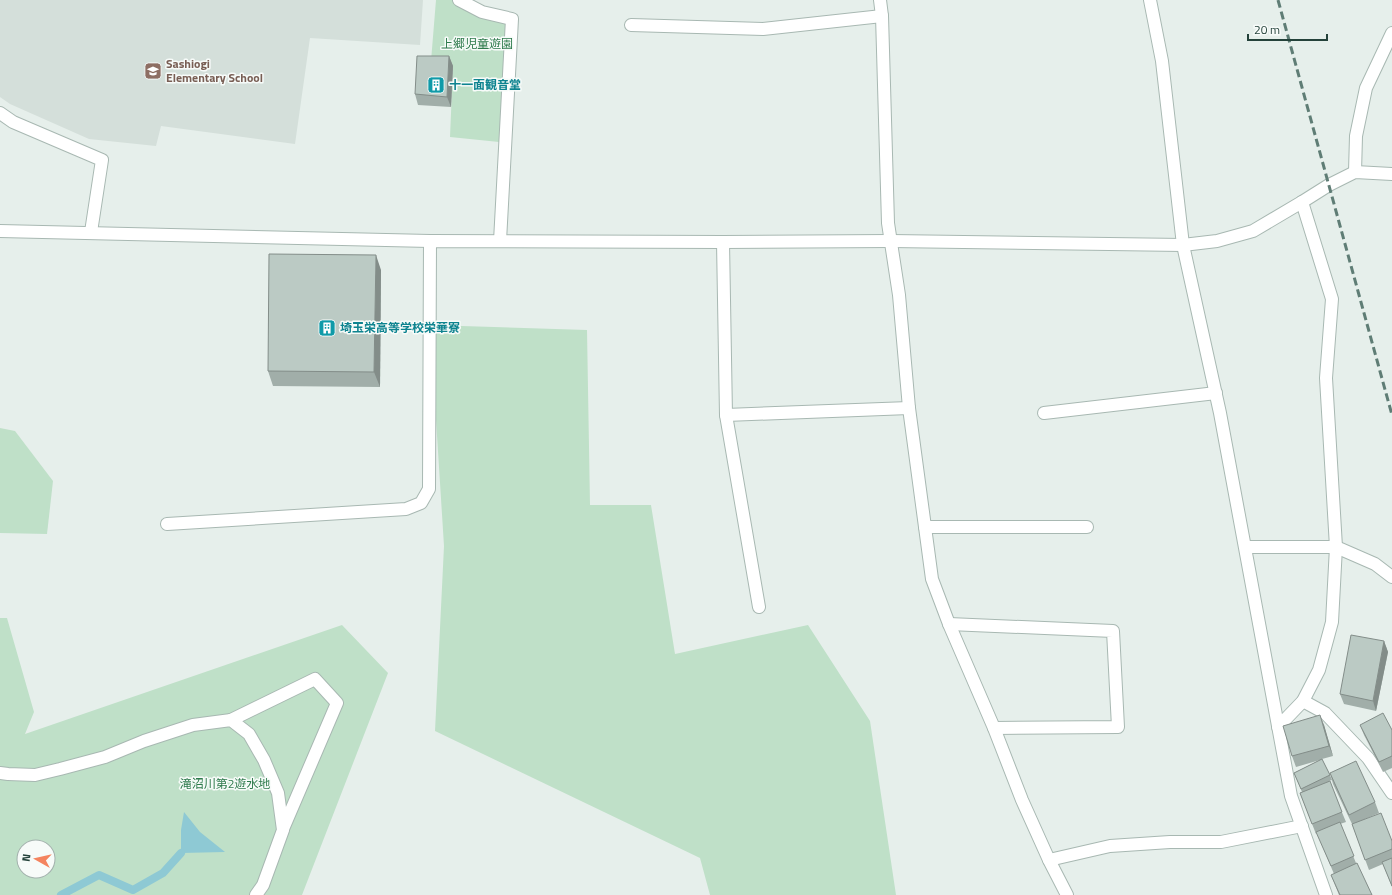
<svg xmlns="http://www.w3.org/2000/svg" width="1392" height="895" font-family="'Titillium Web','Noto Sans JP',sans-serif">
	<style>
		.built { fill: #d4dfda }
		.green { fill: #bfe0c8; fill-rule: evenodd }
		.water { fill: #8ec9d4 }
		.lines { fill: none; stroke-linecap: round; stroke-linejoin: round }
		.stream { stroke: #8ec9d4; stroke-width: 8 }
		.service-casing { stroke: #a8b8b2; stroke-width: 14 }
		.minor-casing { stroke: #a8b8b2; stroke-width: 14 }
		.tertiary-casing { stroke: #a8b8b2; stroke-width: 14 }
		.service { stroke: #fff; stroke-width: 12 }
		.minor { stroke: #fff; stroke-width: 12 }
		.tertiary { stroke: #fff; stroke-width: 12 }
		.rail { stroke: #5f7d75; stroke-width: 3; stroke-dasharray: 8 4; stroke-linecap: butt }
		.wall { fill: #a1aea9 }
		.shaded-wall { fill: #838d89 }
		.building { fill: #bbcac4; stroke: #838d89 }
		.labels { text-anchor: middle; stroke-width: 3; stroke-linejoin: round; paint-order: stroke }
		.park-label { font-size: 12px; fill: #2d7a4b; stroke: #f7fbf9 }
		.education-label { font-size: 12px; font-weight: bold; fill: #785e54; stroke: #f7fbf9; text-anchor: start }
		.culture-label { font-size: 12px; font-weight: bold; fill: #0d838f; stroke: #f7fbf9; text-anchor: start }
	</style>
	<rect width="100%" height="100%" fill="#e6efeb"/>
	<polygon class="built" points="0,0 423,0 420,45 310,38 295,144 161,126 156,146 89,139 10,104 0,97"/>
	<g class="green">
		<polygon points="436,0 454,0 512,19 499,142 450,137 453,66 431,61"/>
		<polygon points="430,325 587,330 590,505 651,505 675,654 808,625 870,721 896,895 710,895 700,858 435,731 444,546"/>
		<polygon points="0,428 15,431 53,481 47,534 0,533"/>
		<path d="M 0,618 L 7,618 L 34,712 L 25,734 L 342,625 L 388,673 L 302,895 L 0,895 ZM 24,847 L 48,847 L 48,871 L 24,871 Z"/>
	</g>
	<polygon class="water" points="184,812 200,832 225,852 181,853 181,830"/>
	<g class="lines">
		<polyline class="stream" points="61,895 99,875 133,890 163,873 181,853"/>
		<g class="service-casing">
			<g id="service">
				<polyline points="631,25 763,29 882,16"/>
				<polyline points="1246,547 1336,547"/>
				<polyline points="1303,701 1325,713 1368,758 1392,793"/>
				<polyline points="231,720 315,679 337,703 283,829"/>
				<polyline points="0,773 8,774 35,775 60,769 105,757 144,741 193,725 231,720 249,734 264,760 278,793 283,830 263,885 256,895"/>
			</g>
		</g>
		<g class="minor-casing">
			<g id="minor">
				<polyline points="459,0 482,12 512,19 500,241"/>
				<polyline points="880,0 882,16 888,223 899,295 909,408 932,579 949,624 994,728 1022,800 1049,860 1067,895"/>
				<polyline points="1150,0 1162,61 1183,245 1220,413 1291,796 1326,895"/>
				<polyline points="0,113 13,122 102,160 91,232"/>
				<polyline points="1355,172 1356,136 1366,88 1392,33"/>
				<polyline points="723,242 726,415 759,607"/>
				<polyline points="1044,413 1216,393"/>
				<polyline points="726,415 909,408"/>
				<polyline points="167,524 406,509 421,503 429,489 430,241 723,242 891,241 1183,245 1217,241 1253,231 1302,202 1329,185 1355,172 1392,174"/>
				<polyline points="925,527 1087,527"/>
				<polyline points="1336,547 1375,564 1392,577"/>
				<polyline points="949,624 1113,631 1118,727 994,728"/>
				<polyline points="1278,727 1303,701 1319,670 1332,622 1336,547 1326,378 1332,299 1302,202"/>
				<polyline points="1049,860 1110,846 1170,842 1221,842 1302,826"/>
			</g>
		</g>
		<g class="tertiary-casing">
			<polyline id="tertiary" points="0,231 430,241"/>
		</g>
		<use href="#service" class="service"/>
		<use href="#minor" class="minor"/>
		<use href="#tertiary" class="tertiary"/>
		<polyline class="rail" points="1278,0 1392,415"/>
	</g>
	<g class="wall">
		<polygon points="449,56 453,66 451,107 418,105 415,94"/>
		<polygon points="381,270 380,387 273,386 268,371"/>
		<polygon points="1384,641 1388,652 1376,711 1344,704 1340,694"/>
		<polygon points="1324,725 1333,756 1322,759 1330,775 1332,780 1329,781 1346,822 1340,824 1356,863 1372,895 1339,895 1331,875 1334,874 1317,833 1316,834 1300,793 1302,792 1294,773 1320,760 1296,767 1292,756"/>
		<polygon points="1360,725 1392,730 1392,768 1383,772 1364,735"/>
		<polygon points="1330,773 1375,802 1379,813 1365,819 1392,841 1392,887 1383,864 1369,870 1352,824 1333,784"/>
	</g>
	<g class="shaded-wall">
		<polygon points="449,56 453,66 451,107 447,97"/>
		<polygon points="376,255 381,270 380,387 374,372"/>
		<polygon points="1384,641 1388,652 1376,711 1373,701"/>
		<polygon points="1320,715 1324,725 1333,756 1329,746"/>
	</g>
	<g class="building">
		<polygon points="417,56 449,56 447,97 415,94"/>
		<polygon points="269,254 376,255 374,372 268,371"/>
		<polygon points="1351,635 1384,641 1373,701 1340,694"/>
		<polygon points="1383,713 1392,730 1392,756 1379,762 1360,725"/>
		<polygon points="1320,715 1329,746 1292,756 1283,726"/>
		<polygon points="1322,759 1330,775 1301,789 1294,773"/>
		<polygon points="1356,761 1375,802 1349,815 1330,773"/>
		<polygon points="1330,781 1342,812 1312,824 1300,793"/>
		<polygon points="1381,813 1392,841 1392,849 1365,860 1352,824"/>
		<polygon points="1340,822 1354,856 1331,866 1316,832"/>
		<polygon points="1392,858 1392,886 1382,862"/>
		<polygon points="1357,863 1372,895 1340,895 1331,875"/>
	</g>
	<defs>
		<g id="school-square" transform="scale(0.9)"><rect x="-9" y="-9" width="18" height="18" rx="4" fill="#8d6e63" stroke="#f7fbf9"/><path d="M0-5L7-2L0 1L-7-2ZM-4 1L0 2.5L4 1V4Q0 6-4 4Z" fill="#fff"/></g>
		<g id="building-square" transform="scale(0.9)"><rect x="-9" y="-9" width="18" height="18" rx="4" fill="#0f9aa8" stroke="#f7fbf9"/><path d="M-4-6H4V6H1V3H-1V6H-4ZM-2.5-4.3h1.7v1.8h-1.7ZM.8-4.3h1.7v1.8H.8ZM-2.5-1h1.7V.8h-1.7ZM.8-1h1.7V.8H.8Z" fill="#fff"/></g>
	</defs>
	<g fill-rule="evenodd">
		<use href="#school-square" x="153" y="71"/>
		<use href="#building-square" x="436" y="85"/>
		<use href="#building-square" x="327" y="328"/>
	</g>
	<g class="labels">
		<g class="park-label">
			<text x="477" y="48">上郷児童遊園</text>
			<text x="225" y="788">滝沼川第2遊水地</text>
		</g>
		<g class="education-label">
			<text x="166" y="68">Sashiogi<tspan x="166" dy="14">Elementary School</tspan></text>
		</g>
		<g class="culture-label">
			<text x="449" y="89">十一面観音堂</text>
			<text x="340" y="332">埼玉栄高等学校栄華寮</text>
		</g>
	</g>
	<g transform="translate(36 859) rotate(278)"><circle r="19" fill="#f7fbf9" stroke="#a3b1ad"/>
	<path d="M0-3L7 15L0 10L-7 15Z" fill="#f4845f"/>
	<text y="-6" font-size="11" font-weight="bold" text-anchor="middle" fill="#24423a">N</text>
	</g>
	<path d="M1248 34v6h79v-6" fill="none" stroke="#24423a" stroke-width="2"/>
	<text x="1254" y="34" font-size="12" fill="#24423a" stroke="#f7fbf9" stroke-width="3" paint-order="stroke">20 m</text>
</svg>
